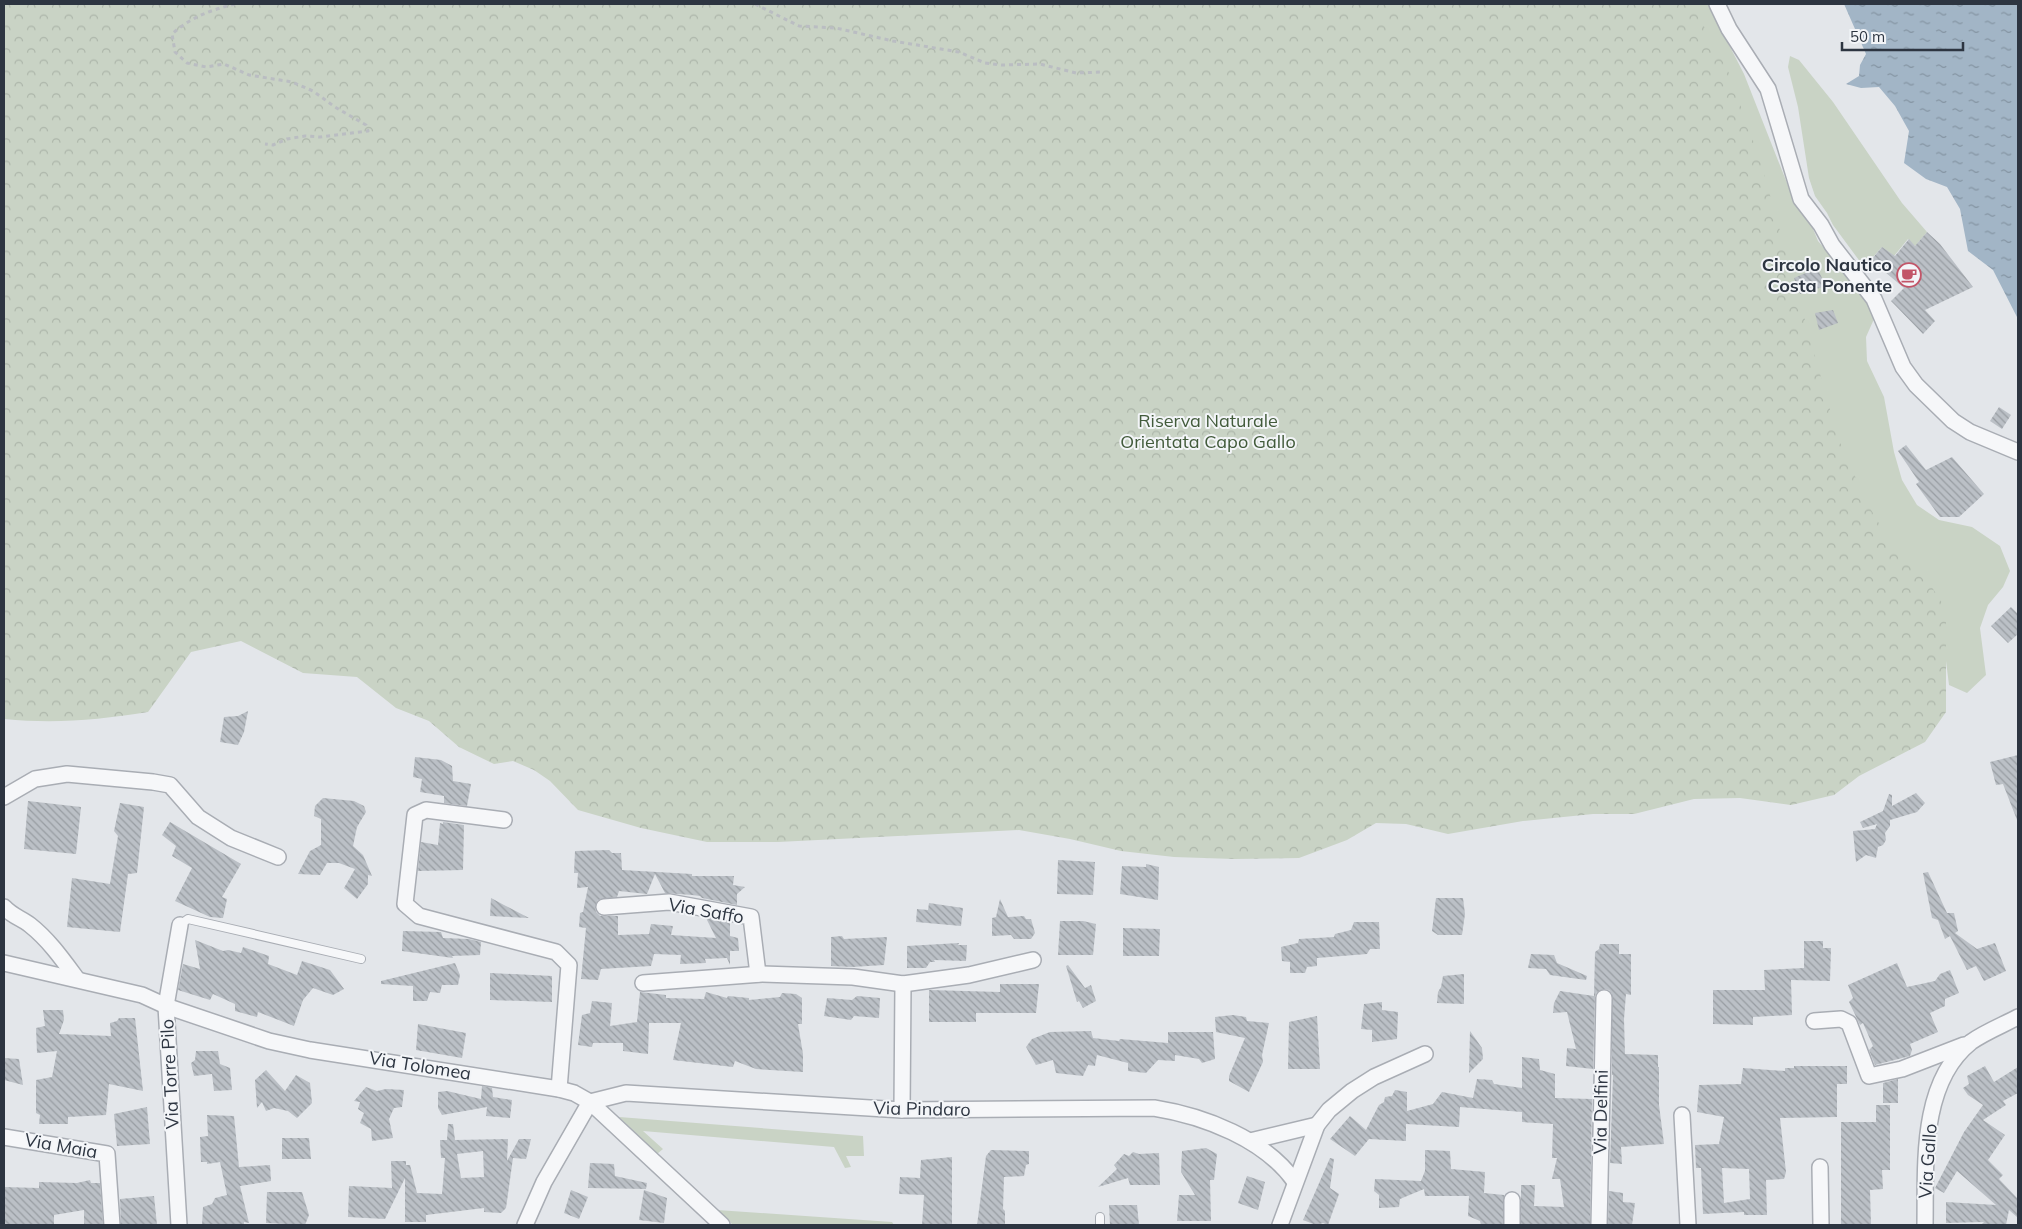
<svg xmlns="http://www.w3.org/2000/svg" width="2022" height="1229" font-family="Mulish,sans-serif">
	<style>
		.green { fill: #c9d3c5 }
		.park { fill: url(#park-crowns) }
		.water { fill: url(#water-ripples) }
		.building { fill: url(#building-back-hatch); fill-rule: evenodd }
		.lines { fill: none; stroke-linecap: round; stroke-linejoin: round }
		.service-casing { stroke: #a9adb4; stroke-width: 10 }
		.minor-casing { stroke: #a9adb4; stroke-width: 18 }
		.path { stroke: #babdc2; stroke-width: 3; stroke-dasharray: 4 4; stroke-linecap: butt }
		.service { stroke: #f6f7f9; stroke-width: 8 }
		.minor { stroke: #f6f7f9; stroke-width: 15 }
		.labels { text-anchor: middle; stroke-width: 4; stroke-linejoin: round; paint-order: stroke }
		.poi-label { font-size: 18px; font-weight: bold; fill: #2d3541; stroke: #f3f5f8; text-anchor: end }
		.park-label { font-size: 18px; fill: #425b3b; stroke: #f3f5f8 }
		.street-label { font-size: 18px; fill: #2d3541; stroke: #f3f5f8 }
	</style>
	<defs>
		<pattern id="park-crowns" width="20" height="18" patternUnits="userSpaceOnUse" patternTransform="scale(1.25)"><rect width="20" height="18" fill="#c9d3c5"/><path d="M2 6a3 3 0 1 1 6 0M12 15a3 3 0 1 1 6 0" fill="none" stroke="#adb6aa"/></pattern>
		<pattern id="water-ripples" width="26" height="14" patternUnits="userSpaceOnUse" patternTransform="scale(1.25)"><rect width="26" height="14" fill="#a2b5c6"/><path d="M2 4q2-2 4 0t4 0M15 11q2-2 4 0t4 0" fill="none" stroke="#8494a2"/></pattern>
		<pattern id="building-back-hatch" width="6" height="6" patternUnits="userSpaceOnUse" patternTransform="scale(1.25)"><rect width="6" height="6" fill="#bbc0c6"/><path d="M-1 5l2 2M0 0l6 6M5-1l2 2" fill="none" stroke="#989da2"/></pattern>
	</defs>
	<rect width="100%" height="100%" fill="#e3e6ea"/>
	<g class="green">
		<polygon points="1662,4 1708,4 1744,74 1796,206 1811,224 1818,241 1850,278 1867,303 1874,319 1866,337 1867,361 1884,397 1894,452 1902,480 1917,505 1939,520 1972,527 2000,546 2010,571 2003,587 1988,605 1980,628 1986,675 1967,693 1949,685 1940,613 1613,173"/>
		<polygon points="1790,56 1799,60 1833,102 1902,203 1927,232 1915,246 1908,239 1894,256 1882,247 1864,267 1833,225 1827,213 1815,196 1809,178 1798,107 1788,67"/>
		<polygon points="619,1117 863,1136 864,1156 846,1156 851,1167 845,1168 834,1147 643,1131 663,1149 657,1154"/>
		<polygon points="717,1210 892,1222 894,1225 733,1225"/>
	</g>
	<path class="park" d="M 4,4 L 1692,4 L 1729,73 L 1761,163 L 1838,438 L 1867,503 L 1890,542 L 1922,572 L 1946,609 L 1946,712 L 1925,742 L 1859,776 L 1834,795 L 1791,805 L 1740,798 L 1694,799 L 1634,814 L 1593,814 L 1523,821 L 1448,834 L 1406,824 L 1376,823 L 1347,840 L 1299,858 L 1234,859 L 1174,857 L 1121,851 L 1070,839 L 1019,830 L 778,842 L 707,842 L 641,828 L 578,810 L 550,781 L 534,770 L 513,761 L 494,764 L 459,747 L 429,721 L 396,708 L 357,677 L 303,673 L 241,641 L 191,652 L 148,712 C 98,720 55,724 4,719 Z"/>
	<polygon class="water" points="1844,4 2018,4 2018,319 1993,270 1968,251 1960,209 1947,187 1926,179 1904,163 1909,131 1895,106 1879,87 1861,88 1846,84 1859,76 1860,65 1866,54"/>
	<g class="building">
		<polygon points="1927,232 1940,244 1973,287 1925,310 1935,321 1923,334 1891,301 1904,288 1871,260 1882,247 1895,256 1909,239 1915,246"/>
		<polygon points="1817,268 1826,286 1800,294 1794,278"/>
		<polygon points="1833,310 1838,323 1819,330 1815,313"/>
		<polygon points="1999,407 2011,415 2002,429 1990,421"/>
		<polygon points="1906,445 1926,470 1952,457 1984,494 1959,517 1940,517 1916,484 1919,482 1898,451"/>
		<polygon points="2011,607 2018,614 2018,634 2008,643 1991,626"/>
		<polygon points="248,711 244,732 238,745 220,742 224,717 238,716"/>
		<polygon points="2018,755 2018,820 2017,820 2003,784 1996,785 1990,762"/>
		<polygon points="415,757 441,760 452,766 453,781 471,784 467,806 444,803 444,796 420,792 422,779 413,777"/>
		<polygon points="1916,793 1925,803 1917,812 1890,820 1890,826 1885,833 1886,840 1883,845 1878,847 1876,858 1866,855 1856,862 1853,831 1875,829 1877,824 1863,828 1860,822 1883,811 1889,794 1892,795 1892,806"/>
		<polygon points="323,798 354,801 364,806 366,812 357,827 353,846 363,855 372,876 368,875 368,884 357,899 344,888 355,869 339,863 327,863 320,875 298,874 310,851 321,845 321,819 314,816 315,806"/>
		<polygon points="28,801 81,807 76,854 24,849"/>
		<polygon points="120,803 144,807 137,873 128,874 120,932 67,927 72,878 110,884 118,836 114,831"/>
		<polygon points="170,822 241,864 222,897 227,899 223,918 210,917 175,901 192,868 172,856 176,846 162,835"/>
		<polygon points="443,822 464,825 463,870 418,871 421,842 438,845 440,823 443,824"/>
		<polygon points="609,850 612,853 621,853 622,870 692,874 692,876 734,876 733,885 745,887 737,894 737,905 702,898 700,896 692,895 665,893 655,874 647,894 619,891 617,897 598,900 595,907 596,912 600,916 618,916 618,935 649,934 651,924 673,926 671,935 716,938 706,918 730,923 730,936 738,938 739,951 730,951 730,965 727,958 705,959 706,963 680,964 681,955 654,954 651,966 601,969 598,980 581,979 586,928 579,927 580,913 583,912 588,887 577,888 578,873 574,873 575,851"/>
		<polygon points="1058,860 1095,862 1093,895 1057,894"/>
		<polygon points="1146,864 1159,867 1158,900 1120,894 1122,866 1146,867"/>
		<polygon points="1928,872 1947,913 1954,913 1958,931 1955,933 1977,949 1995,943 2006,971 1984,981 1976,966 1967,970 1950,936 1945,939 1938,920 1932,918 1923,873"/>
		<polygon points="491,898 504,905 529,918 490,916"/>
		<polygon points="1436,898 1463,898 1465,914 1462,935 1438,935 1432,931"/>
		<polygon points="1000,899 1008,917 1024,916 1026,919 1031,919 1035,933 1031,939 1014,939 1011,935 992,936 992,918 996,917"/>
		<polygon points="929,903 963,908 961,926 916,922 917,909 928,910"/>
		<polygon points="1060,921 1083,921 1096,924 1093,955 1058,955"/>
		<polygon points="1354,922 1379,922 1380,949 1370,949 1367,954 1317,958 1317,966 1307,967 1305,973 1290,973 1290,962 1282,961 1281,947 1298,943 1299,939 1334,937 1335,934 1351,930"/>
		<polygon points="1123,928 1160,929 1159,956 1123,956"/>
		<polygon points="403,931 441,932 443,938 469,939 481,942 480,955 452,956 453,958 402,951"/>
		<polygon points="842,936 844,939 887,937 884,965 852,967 831,966 831,937"/>
		<polygon points="195,940 223,951 228,950 241,953 243,947 269,956 268,964 297,975 302,961 330,970 344,989 333,995 313,988 303,1000 294,1026 258,1012 257,1017 235,1011 235,1004 213,994 210,1000 178,990 183,964 200,969"/>
		<polygon points="1804,941 1823,941 1823,948 1831,948 1830,981 1791,980 1792,1015 1753,1017 1753,1025 1713,1024 1713,990 1765,990 1764,970 1804,968"/>
		<polygon points="959,943 958,945 967,945 966,961 934,960 935,962 930,962 926,968 907,968 907,946"/>
		<polygon points="1600,944 1619,944 1619,954 1631,954 1631,995 1626,994 1624,1019 1625,1054 1658,1055 1658,1067 1659,1067 1659,1105 1664,1144 1621,1147 1622,1164 1610,1163 1613,1075 1612,1075 1612,994 1609,990 1604,989 1596,993 1595,997 1593,1069 1566,1066 1567,1048 1576,1049 1567,1012 1553,1013 1554,1003 1560,991 1594,996 1595,952 1599,949"/>
		<polygon points="1531,954 1554,955 1557,963 1587,976 1586,980 1550,975 1546,969 1528,968"/>
		<polygon points="455,963 460,975 458,985 442,985 440,993 430,992 427,1001 413,1001 413,986 381,984 381,981"/>
		<polygon points="1897,963 1907,987 1935,981 1940,974 1950,970 1959,993 1945,999 1945,1006 1930,1013 1938,1032 1910,1044 1912,1050 1910,1056 1875,1065 1869,1050 1873,1046 1863,1023 1860,1025 1849,1002 1853,998 1848,985"/>
		<polygon points="1068,965 1085,988 1091,985 1096,1001 1083,1008 1079,1001 1077,1002 1066,966"/>
		<polygon points="490,973 552,976 552,1002 490,1000"/>
		<polygon points="1464,974 1464,1004 1437,1003 1438,992 1441,987 1443,976"/>
		<polygon points="1000,984 1039,984 1036,1013 976,1013 976,1022 929,1022 929,990 1000,992"/>
		<polygon points="640,992 666,995 666,998 704,999 706,992 727,998 728,996 749,998 749,1000 780,997 782,993 796,994 802,998 802,1024 798,1024 803,1054 803,1072 756,1069 735,1061 733,1067 673,1060 681,1023 649,1023 648,1054 623,1051 623,1043 593,1043 592,1047 578,1045 582,1015 590,1013 592,1001 612,1003 610,1026 637,1022"/>
		<polygon points="857,996 880,998 879,1018 854,1016 851,1020 824,1016 827,998 852,1000"/>
		<polygon points="1382,1002 1382,1010 1398,1012 1397,1039 1372,1042 1372,1030 1361,1029 1364,1004"/>
		<polygon points="43,1010 63,1010 64,1020 59,1034 111,1036 110,1023 117,1021 119,1018 135,1018 143,1091 109,1084 106,1115 68,1117 68,1124 39,1124 40,1115 36,1113 36,1080 52,1077 57,1051 37,1053 36,1028 45,1026"/>
		<polygon points="1233,1015 1246,1017 1247,1021 1269,1023 1262,1055 1263,1062 1249,1092 1229,1081 1229,1076 1245,1038 1216,1032 1215,1017"/>
		<polygon points="1317,1016 1320,1069 1288,1069 1289,1022"/>
		<polygon points="418,1024 466,1033 462,1058 416,1050"/>
		<polygon points="1091,1031 1093,1038 1119,1041 1120,1039 1168,1043 1168,1032 1213,1032 1215,1059 1202,1063 1199,1059 1175,1055 1175,1061 1158,1060 1146,1073 1128,1071 1128,1063 1097,1055 1095,1066 1088,1065 1083,1076 1056,1073 1053,1060 1036,1065 1026,1047 1032,1039 1050,1032"/>
		<polygon points="1470,1031 1482,1048 1483,1059 1469,1073"/>
		<polygon points="196,1051 218,1051 220,1064 230,1068 232,1090 214,1091 212,1074 194,1076 191,1063 195,1060"/>
		<polygon points="1522,1057 1539,1059 1540,1070 1555,1074 1555,1098 1592,1099 1590,1225 1521,1225 1521,1185 1535,1185 1534,1206 1564,1207 1560,1179 1552,1179 1557,1158 1552,1158 1553,1124 1522,1122 1522,1112 1460,1107 1459,1127 1406,1124 1406,1141 1369,1139 1355,1156 1330,1139 1350,1116 1366,1130 1379,1105 1384,1102 1385,1097 1392,1096 1395,1090 1407,1092 1407,1111 1433,1104 1442,1092 1473,1098 1477,1079 1492,1080 1494,1084 1522,1088"/>
		<polygon points="4,1058 19,1059 23,1085 4,1080"/>
		<path d="M 1794,1066 L 1847,1066 L 1847,1084 L 1837,1084 L 1837,1117 L 1780,1118 L 1786,1172 L 1784,1179 L 1766,1180 L 1767,1215 L 1744,1215 L 1744,1212 L 1703,1214 L 1701,1168 L 1696,1168 L 1695,1145 L 1719,1144 L 1724,1117 L 1697,1112 L 1699,1085 L 1741,1084 L 1743,1068 L 1785,1071 L 1785,1068 L 1794,1068 ZM 1722,1168 L 1749,1169 L 1750,1199 L 1724,1203 Z"/>
		<polygon points="1985,1066 1994,1082 2018,1067 2018,1093 2003,1101 2006,1105 1983,1120 2005,1135 1988,1160 2003,1175 1999,1179 2018,1199 2018,1218 2009,1210 2006,1225 1981,1225 1984,1222 1946,1223 1946,1202 1996,1205 1957,1171 1944,1193 1935,1188 1964,1132 1983,1105 1968,1095 1963,1088 1969,1084 1967,1076"/>
		<polygon points="266,1070 285,1091 296,1075 310,1083 312,1103 297,1118 288,1111 274,1108 266,1111 262,1102 257,1108 255,1080"/>
		<polygon points="1898,1079 1898,1103 1883,1103 1883,1083"/>
		<polygon points="482,1086 492,1088 493,1097 512,1100 510,1118 486,1116 487,1107 442,1115 438,1108 438,1092 447,1091 481,1099"/>
		<polygon points="366,1087 377,1091 386,1089 404,1090 402,1107 394,1108 389,1119 393,1138 372,1141 371,1129 360,1123 364,1113 358,1109 360,1102 354,1101"/>
		<polygon points="1876,1105 1890,1105 1890,1170 1882,1170 1883,1189 1870,1190 1871,1225 1841,1225 1841,1122 1876,1122"/>
		<polygon points="147,1107 150,1144 117,1146 114,1114"/>
		<polygon points="207,1115 234,1116 239,1167 270,1165 271,1181 240,1186 249,1223 244,1222 244,1225 202,1225 203,1207 212,1204 215,1198 227,1195 220,1162 207,1164 207,1162 201,1162 200,1137 208,1136"/>
		<path d="M 448,1124 L 453,1124 L 455,1140 L 508,1139 L 507,1161 L 519,1139 L 531,1139 L 526,1159 L 513,1158 L 506,1208 L 501,1213 L 484,1212 L 484,1208 L 426,1215 L 426,1222 L 405,1222 L 405,1178 L 385,1219 L 348,1217 L 349,1186 L 392,1188 L 391,1161 L 406,1161 L 406,1165 L 410,1165 L 417,1193 L 442,1194 L 445,1158 L 441,1158 L 440,1140 L 447,1140 ZM 483,1151 L 484,1177 L 461,1178 L 457,1154 Z"/>
		<polygon points="282,1138 309,1138 311,1159 282,1159"/>
		<polygon points="1206,1148 1217,1154 1214,1180 1210,1180 1211,1221 1177,1221 1179,1195 1195,1195 1181,1172 1182,1151"/>
		<polygon points="991,1150 1029,1151 1029,1164 1026,1165 1024,1176 1004,1177 1003,1209 1005,1211 1005,1225 977,1225 986,1156"/>
		<polygon points="1425,1150 1450,1151 1451,1169 1485,1172 1484,1193 1504,1195 1503,1225 1481,1225 1480,1221 1468,1216 1469,1196 1425,1196 1424,1189 1400,1199 1399,1207 1379,1208 1379,1195 1374,1191 1375,1179 1421,1181 1425,1171"/>
		<polygon points="1133,1152 1139,1154 1159,1153 1160,1185 1130,1185 1128,1178 1098,1187 1117,1169 1114,1165 1124,1154 1129,1156"/>
		<polygon points="952,1157 952,1225 922,1225 924,1195 899,1194 900,1177 920,1178 921,1160"/>
		<polygon points="1330,1158 1334,1159 1330,1188 1339,1194 1328,1225 1323,1223 1316,1225 1303,1220"/>
		<polygon points="590,1163 614,1164 615,1176 647,1183 646,1189 588,1188"/>
		<polygon points="1247,1176 1265,1182 1258,1210 1238,1203"/>
		<polygon points="90,1180 91,1183 100,1183 103,1225 84,1225 84,1210 54,1215 54,1225 4,1225 4,1187 39,1188 39,1182 77,1183"/>
		<polygon points="571,1190 588,1197 579,1219 564,1213"/>
		<polygon points="644,1190 667,1198 664,1223 639,1220"/>
		<polygon points="1609,1191 1623,1193 1623,1202 1635,1203 1632,1225 1608,1225"/>
		<polygon points="267,1192 302,1192 309,1215 305,1225 266,1223"/>
		<polygon points="154,1196 157,1225 121,1225 120,1199"/>
		<polygon points="1109,1205 1137,1205 1139,1225 1110,1225"/>
	</g>
	<g class="lines">
		<g class="service-casing">
			<g id="service">
				<polyline points="180,925 188,919 361,959"/>
				<polyline points="1100,1225 1100,1217"/>
			</g>
		</g>
		<g class="minor-casing">
			<g id="minor">
				<polyline points="1717,4 1729,29 1768,89 1801,199 1821,225 1832,245 1874,299 1903,367 1916,385 1953,421 1970,432 2018,452"/>
				<polyline points="4,797 35,779 67,774 153,782 170,785 198,817 231,838 278,857"/>
				<polyline points="504,820 426,810 415,815 405,904 419,916 556,952 569,965 559,1089"/>
				<path d="M 4,907 C 12,916 21,918 30,925 C 49,940 63,960 77,979"/>
				<polyline points="604,907 669,902 751,917 758,974"/>
				<polyline points="4,963 142,995 166,1006 269,1041 310,1050 559,1089 574,1093 590,1102 722,1225"/>
				<polyline points="643,983 762,974 853,977 903,984 969,975 1033,960"/>
				<polyline points="1814,1021 1841,1019 1849,1023 1869,1076 1902,1069 1964,1045"/>
				<path d="M 590,1102 L 626,1093 L 902,1110 L 1154,1108 C 1204,1116 1265,1139 1295,1182"/>
				<polyline points="902,1110 903,984"/>
				<polyline points="1682,1115 1688,1225"/>
				<polyline points="4,1137 107,1154 112,1225"/>
				<polyline points="1250,1141 1317,1125"/>
				<polyline points="1820,1167 1821,1225"/>
				<polyline points="179,1225 166,1006 180,925"/>
				<polyline points="525,1225 544,1182 590,1102"/>
				<polyline points="1280,1225 1317,1125 1329,1110 1352,1091 1374,1077 1425,1054"/>
				<polyline points="1512,1225 1512,1200"/>
				<polyline points="1599,1225 1604,998"/>
				<path d="M 1925,1225 C 1926,1167 1919,1083 1971,1042 C 1985,1032 2003,1025 2018,1017"/>
			</g>
		</g>
		<g class="path">
			<path d="M 235,4 C 211,10 191,17 172,34 L 175,52 L 187,63 L 206,67 L 224,64 L 249,75 L 292,82 L 313,91 L 335,107 L 366,125 L 368,131 L 320,137 L 305,136 L 287,139 L 273,145 L 265,144"/>
			<polyline points="755,4 799,26 836,28 893,41 959,52 985,63 1002,65 1040,64 1076,73 1103,72"/>
		</g>
		<use href="#service" class="service"/>
		<use href="#minor" class="minor"/>
	</g>
	<defs>
		<g id="cafe-ring" transform="scale(1.25)"><circle r="9.5" fill="#f3f5f8" stroke="#c25568" stroke-width="1.5"/><path d="M-5.5-4.5H6V0H3Q3 3.5 0 3.5H-2.5Q-5.5 3.5-5.5 0ZM3-3.2v2h1.7v-2ZM-6 4.5H4V6H-6Z" fill="#c25568"/></g>
	</defs>
	<g fill-rule="evenodd">
		<use href="#cafe-ring" x="1909" y="275"/>
	</g>
	<g class="labels">
		<g class="poi-label">
			<text x="1892" y="271">Circolo Nautico<tspan x="1892" dy="21">Costa Ponente</tspan></text>
		</g>
		<g class="park-label">
			<text x="1208" y="427">Riserva Naturale<tspan x="1208" dy="21">Orientata Capo Gallo</tspan></text>
		</g>
		<g class="street-label">
			<text transform="translate(706 911) rotate(10)" y="6">Via Saffo</text>
			<text transform="translate(420 1066) rotate(9)" y="6">Via Tolomea</text>
			<text transform="translate(170 1074) rotate(-93)" y="6">Via Torre Pilo</text>
			<text transform="translate(922 1109) rotate(1)" y="6">Via Pindaro</text>
			<text transform="translate(1601 1112) rotate(-89)" y="6">Via Delfini</text>
			<text transform="translate(61 1146) rotate(10)" y="6">Via Maia</text>
			<text transform="translate(1928 1161) rotate(-86)" y="6">Via Gallo</text>
		</g>
	</g>
	<rect width="2022" height="1229" fill="none" stroke="#2d3541" stroke-width="10"/>
	<path d="M1842 42v8h121v-8" fill="none" stroke="#2d3541" stroke-width="2.5"/>
	<text x="1850" y="42" font-size="15" fill="#2d3541" stroke="#f3f5f8" stroke-width="4" paint-order="stroke">50 m</text>
</svg>
